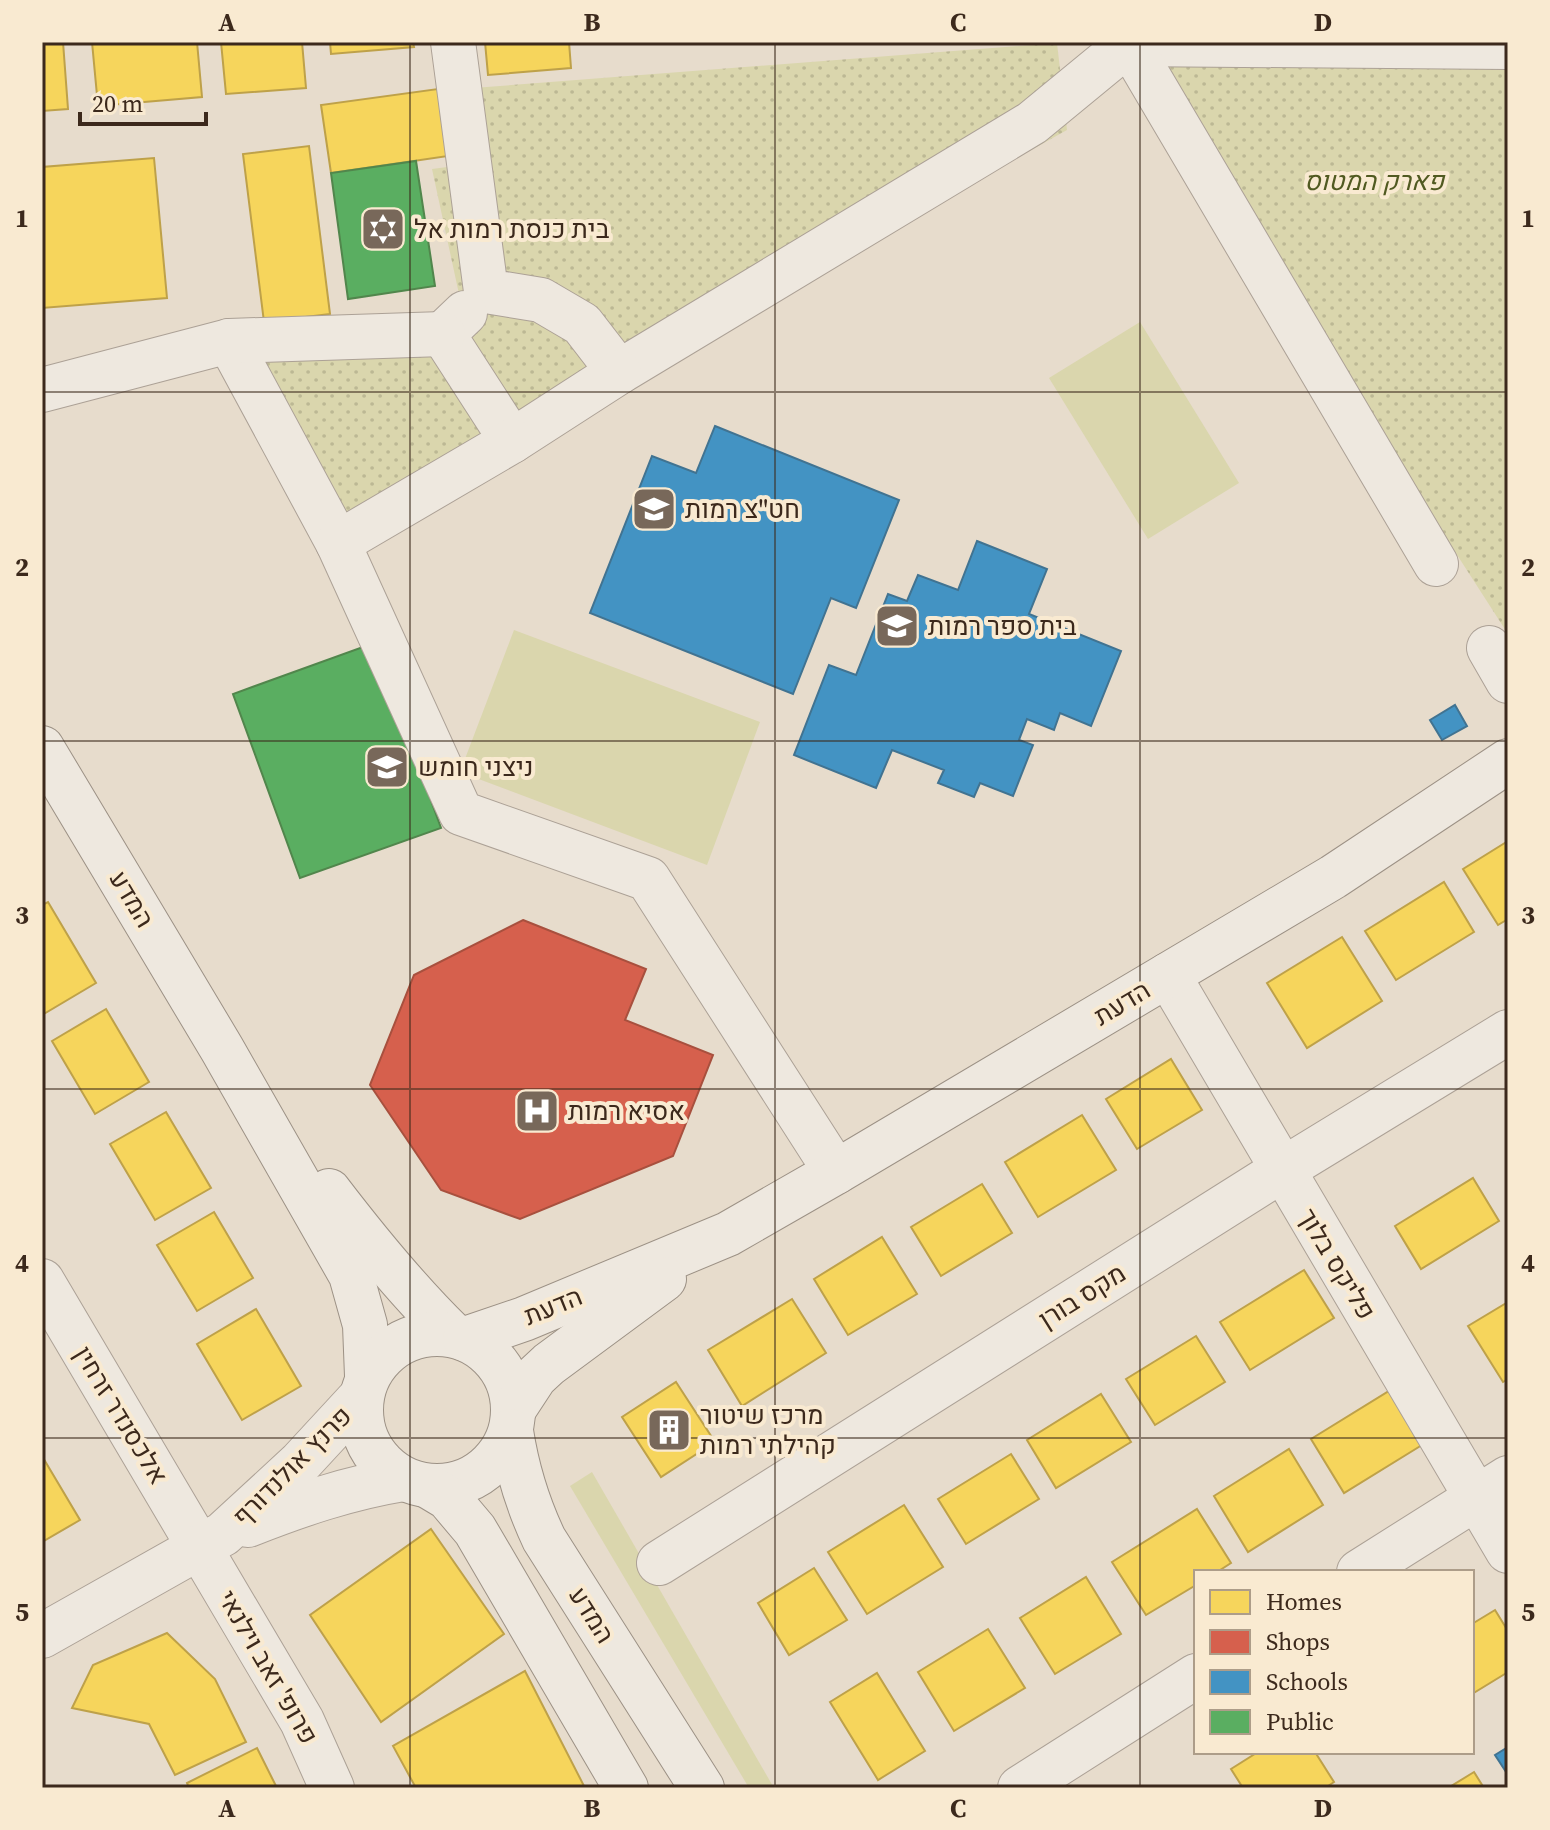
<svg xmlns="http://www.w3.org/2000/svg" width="1550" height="1830" font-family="'Source Serif 4',Heebo,serif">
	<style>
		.grass { fill: #dad6ad }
		.park { fill: url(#park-dots) }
		.homes { fill: #f6d55c; stroke: #bea149; stroke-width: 2 }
		.shops { fill: #d6604d; stroke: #a8503e; stroke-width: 2 }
		.schools { fill: #4393c3; stroke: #417391; stroke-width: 2 }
		.public { fill: #5aae61; stroke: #51864c; stroke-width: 2 }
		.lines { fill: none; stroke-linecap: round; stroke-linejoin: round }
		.street-casing { stroke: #aca196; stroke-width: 46 }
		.secondary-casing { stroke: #9c9185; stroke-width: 46 }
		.street { stroke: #eee8df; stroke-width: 44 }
		.secondary { stroke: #eee8df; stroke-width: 44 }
		.grid { fill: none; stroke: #3c291c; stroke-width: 2; stroke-opacity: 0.55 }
		.labels { text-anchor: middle; stroke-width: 8; stroke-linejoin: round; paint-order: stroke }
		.park-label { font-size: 26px; font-style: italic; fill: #515a21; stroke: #f9ead1 }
		.poi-label { font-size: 26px; fill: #3c291c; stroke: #f9ead1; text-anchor: start }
		.street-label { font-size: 26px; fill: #3c291c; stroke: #f9ead1 }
		.neatline { fill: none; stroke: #3c291c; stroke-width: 3 }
		.grid-label { font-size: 26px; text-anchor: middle; font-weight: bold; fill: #3c291c }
	</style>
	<defs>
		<pattern id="park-dots" width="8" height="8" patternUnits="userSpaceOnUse" patternTransform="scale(2)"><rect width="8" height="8" fill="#dad6ad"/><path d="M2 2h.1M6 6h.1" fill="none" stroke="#bcb894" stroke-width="1.8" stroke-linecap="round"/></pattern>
	</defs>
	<rect width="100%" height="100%" fill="#e7dccc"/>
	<g class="grass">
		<polygon points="1140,322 1239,483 1148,539 1049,378"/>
		<polygon points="514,630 760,722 707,865 460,772"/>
		<polygon points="592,1472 774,1788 749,1788 570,1486"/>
	</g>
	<g class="park">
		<polygon points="1057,43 1067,130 732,317 344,547 229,341 462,308 432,169 470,164 460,89"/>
		<polygon points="1128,44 1508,47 1508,634"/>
	</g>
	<g class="homes">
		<polygon points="42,42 63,42 68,109 42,111"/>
		<polygon points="92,42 197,42 202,97 98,106"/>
		<polygon points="221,42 302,42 306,88 226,94"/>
		<polygon points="330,42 413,42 414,47 331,54"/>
		<polygon points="485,42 569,42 571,68 488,75"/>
		<polygon points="445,88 455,155 331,173 321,105"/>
		<polygon points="309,146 330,314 264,322 243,154"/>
		<polygon points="154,158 167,298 42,308 42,167"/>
		<polygon points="1508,841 1508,919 1498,925 1463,869"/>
		<polygon points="1444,882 1474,932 1396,980 1365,931"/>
		<polygon points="48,902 96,983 42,1015 42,905"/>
		<polygon points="1342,937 1382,1001 1307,1048 1267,983"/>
		<polygon points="106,1009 149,1082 95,1114 52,1041"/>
		<polygon points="1171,1059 1202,1110 1137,1149 1106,1099"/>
		<polygon points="166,1112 211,1188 155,1220 110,1144"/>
		<polygon points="1082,1115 1116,1170 1038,1217 1005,1162"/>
		<polygon points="1473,1178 1499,1221 1421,1269 1395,1226"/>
		<polygon points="982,1184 1012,1233 941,1276 911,1227"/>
		<polygon points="214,1212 253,1278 197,1311 157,1245"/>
		<polygon points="882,1237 917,1294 848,1335 814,1279"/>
		<polygon points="1304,1270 1334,1318 1250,1370 1220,1322"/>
		<polygon points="792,1299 826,1353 742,1406 708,1350"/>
		<polygon points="1508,1302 1508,1379 1503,1382 1468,1326"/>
		<polygon points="256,1309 301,1386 242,1420 197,1344"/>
		<polygon points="1196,1336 1225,1382 1155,1425 1126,1379"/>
		<polygon points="676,1382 715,1442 661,1477 622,1417"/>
		<polygon points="1389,1391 1422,1445 1344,1493 1311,1439"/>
		<polygon points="1101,1394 1131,1442 1056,1488 1027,1440"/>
		<polygon points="1289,1449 1323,1505 1248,1552 1214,1496"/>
		<polygon points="1011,1454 1039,1499 966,1544 938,1499"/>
		<polygon points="42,1456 80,1520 42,1542"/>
		<polygon points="904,1505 943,1567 867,1614 828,1552"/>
		<polygon points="1197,1509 1231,1563 1217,1572 1196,1572 1196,1585 1146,1615 1112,1562"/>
		<polygon points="431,1529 504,1634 381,1722 310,1615"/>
		<polygon points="814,1568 847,1620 789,1655 758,1603"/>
		<polygon points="1086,1577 1121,1634 1055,1674 1020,1618"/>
		<polygon points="1495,1610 1508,1631 1508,1672 1472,1694 1472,1624"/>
		<polygon points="988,1629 1025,1688 954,1731 918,1672"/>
		<polygon points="167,1633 215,1679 246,1742 175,1775 149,1724 72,1708 93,1665"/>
		<polygon points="525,1671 584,1786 580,1788 416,1788 393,1746"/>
		<polygon points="877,1673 925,1751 878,1780 830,1702"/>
		<polygon points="257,1748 277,1788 189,1788 187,1783"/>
		<polygon points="1258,1752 1315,1752 1334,1782 1325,1788 1243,1788 1231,1769"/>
		<polygon points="1474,1772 1484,1788 1448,1788"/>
	</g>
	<polygon class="shops" points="523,920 646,969 625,1020 713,1055 673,1156 520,1219 441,1190 370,1085 414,975"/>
	<g class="schools">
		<polygon points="715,426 899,500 856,608 831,598 793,694 590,613 652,456 696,473"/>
		<polygon points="977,541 1047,569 1029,614 1121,651 1091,726 1060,713 1054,730 1027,719 1019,740 1033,745 1013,796 980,783 974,797 938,783 944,770 892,750 876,788 794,755 829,665 856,675 888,594 907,601 918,575 958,590"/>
		<polygon points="1455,705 1467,726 1442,740 1430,720"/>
		<polygon points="1508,1747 1508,1775 1495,1755"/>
	</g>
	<g class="public">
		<polygon points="416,161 435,286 348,299 331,173"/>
		<polygon points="374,643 441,828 300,878 233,694"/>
	</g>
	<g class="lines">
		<g class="street-casing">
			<g id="street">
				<polyline points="453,42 486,291 541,300 582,324 619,372 1032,123 1128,44 1508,47"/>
				<polyline points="1128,42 1436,564"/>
				<polyline points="465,313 443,334 512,441 619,372"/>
				<polyline points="229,341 338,543 461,813 648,879 836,1172"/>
				<polyline points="42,390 229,341 443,334"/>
				<polyline points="338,543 512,441"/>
				<polyline points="1489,648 1508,681"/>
				<polyline points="1168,975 1508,1551"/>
				<polyline points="42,1281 302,1721 332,1788"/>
				<path d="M 248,1525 C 299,1505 348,1488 403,1479"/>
				<polyline points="659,1563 1282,1170 1508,1032"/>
				<polyline points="1359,1572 1508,1478"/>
				<polyline points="42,1636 223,1534 300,1463 360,1398"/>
				<polyline points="1020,1788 1196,1676"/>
			</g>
		</g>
		<g class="secondary-casing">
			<g id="secondary">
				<polyline points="42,748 222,1049 351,1275 365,1325 367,1376"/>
				<path d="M 329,1191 C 368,1242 407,1290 452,1334"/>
				<circle cx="437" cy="1410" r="76"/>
				<polyline points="465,1339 524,1319 728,1234 836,1172 1333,877 1508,761"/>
				<polyline points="514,1409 535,1377 549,1364 664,1279"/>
				<path d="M 511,1431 C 517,1470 527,1503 544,1539 L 702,1788"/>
				<polyline points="428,1486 448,1498 475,1530 626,1788"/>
			</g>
		</g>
		<use href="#street" class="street"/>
		<use href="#secondary" class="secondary"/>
	</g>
	<path class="grid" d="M 410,42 L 410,1788M 775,42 L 775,1788M 1140,42 L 1140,1788M 42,392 L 1508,392M 42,741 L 1508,741M 42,1089 L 1508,1089M 42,1438 L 1508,1438"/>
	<defs>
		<g id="synagogue-square" transform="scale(2.3)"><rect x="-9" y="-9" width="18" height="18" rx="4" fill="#78685a" stroke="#f9ead1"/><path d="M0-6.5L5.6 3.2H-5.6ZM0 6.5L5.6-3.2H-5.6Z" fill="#fff"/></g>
		<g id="school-square" transform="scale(2.3)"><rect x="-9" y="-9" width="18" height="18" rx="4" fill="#78685a" stroke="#f9ead1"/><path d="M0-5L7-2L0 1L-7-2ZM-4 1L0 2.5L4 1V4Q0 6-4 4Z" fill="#fff"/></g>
		<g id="hospital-square" transform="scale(2.3)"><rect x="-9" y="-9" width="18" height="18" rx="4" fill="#78685a" stroke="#f9ead1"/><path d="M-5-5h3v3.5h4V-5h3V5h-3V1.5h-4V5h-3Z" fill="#fff"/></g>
		<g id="building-square" transform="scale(2.3)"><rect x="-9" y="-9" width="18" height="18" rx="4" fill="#78685a" stroke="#f9ead1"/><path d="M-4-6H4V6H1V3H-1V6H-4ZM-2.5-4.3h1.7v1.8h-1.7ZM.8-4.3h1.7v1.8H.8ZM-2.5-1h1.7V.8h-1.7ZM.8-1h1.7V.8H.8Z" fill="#fff"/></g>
	</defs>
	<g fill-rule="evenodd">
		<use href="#synagogue-square" x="383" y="229"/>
		<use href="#school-square" x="654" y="509"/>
		<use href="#school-square" x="897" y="626"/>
		<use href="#school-square" x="387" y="767"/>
		<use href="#hospital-square" x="537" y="1111"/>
		<use href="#building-square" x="669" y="1430"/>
	</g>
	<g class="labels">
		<g class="park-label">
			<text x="1374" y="190">פארק המטוס</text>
		</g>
		<g class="poi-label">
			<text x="414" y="238">בית כנסת רמות אל</text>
			<text x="685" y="518">חט''צ רמות</text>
			<text x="928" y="635">בית ספר רמות</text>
			<text x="418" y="776">ניצני חומש</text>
			<text x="568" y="1120">אסיא רמות</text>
			<text x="700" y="1424">מרכז שיטור<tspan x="700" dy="30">קהילתי רמות</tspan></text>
		</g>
		<g class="street-label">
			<text transform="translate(132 899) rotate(59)" y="9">המדע</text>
			<text transform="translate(1122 1003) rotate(-31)" y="9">הדעת</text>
			<text transform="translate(1337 1264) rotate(59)" y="9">פליקס בלוך</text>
			<text transform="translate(1082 1296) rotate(-32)" y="9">מקס בורן</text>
			<text transform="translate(553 1306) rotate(-22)" y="9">הדעת</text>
			<text transform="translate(121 1415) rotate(59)" y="9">אלכסנדר זרחין</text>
			<text transform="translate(292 1466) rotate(-45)" y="9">פרנץ אולנדורף</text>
			<text transform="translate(592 1615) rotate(58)" y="9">המדע</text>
			<text transform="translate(268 1667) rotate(60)" y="9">פרופ' זאב וילנאי</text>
		</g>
	</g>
	<rect width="1550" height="1830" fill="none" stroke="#f9ead1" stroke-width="88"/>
	<rect x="1194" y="1570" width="280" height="184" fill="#f9ead1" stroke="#ad9d89" stroke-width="2"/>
	<rect x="1210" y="1590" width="40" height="24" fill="#f6d55c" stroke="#ad9d89" stroke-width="2"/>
	<text x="1266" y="1610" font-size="24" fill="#3c291c">Homes</text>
	<rect x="1210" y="1630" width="40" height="24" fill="#d6604d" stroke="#ad9d89" stroke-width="2"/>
	<text x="1266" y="1650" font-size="24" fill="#3c291c">Shops</text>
	<rect x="1210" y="1670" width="40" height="24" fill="#4393c3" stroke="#ad9d89" stroke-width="2"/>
	<text x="1266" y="1690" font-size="24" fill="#3c291c">Schools</text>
	<rect x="1210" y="1710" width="40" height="24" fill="#5aae61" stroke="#ad9d89" stroke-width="2"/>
	<text x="1266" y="1730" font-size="24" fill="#3c291c">Public</text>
	<path d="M80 112v12h126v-12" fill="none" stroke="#3c291c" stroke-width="4"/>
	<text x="92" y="112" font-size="24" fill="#3c291c" stroke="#f9ead1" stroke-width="6" paint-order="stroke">20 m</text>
	<rect x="44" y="44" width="1462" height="1742" class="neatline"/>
	<g class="grid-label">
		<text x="227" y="31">A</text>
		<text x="592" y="31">B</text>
		<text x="958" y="31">C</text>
		<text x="1323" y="31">D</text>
		<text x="22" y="227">1</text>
		<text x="1528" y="227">1</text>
		<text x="22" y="576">2</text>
		<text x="1528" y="576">2</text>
		<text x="22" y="924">3</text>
		<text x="1528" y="924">3</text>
		<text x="22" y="1272">4</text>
		<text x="1528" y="1272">4</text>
		<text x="22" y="1621">5</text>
		<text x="1528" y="1621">5</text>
		<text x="227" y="1817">A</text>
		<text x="592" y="1817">B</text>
		<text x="958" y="1817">C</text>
		<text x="1323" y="1817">D</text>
	</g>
</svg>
